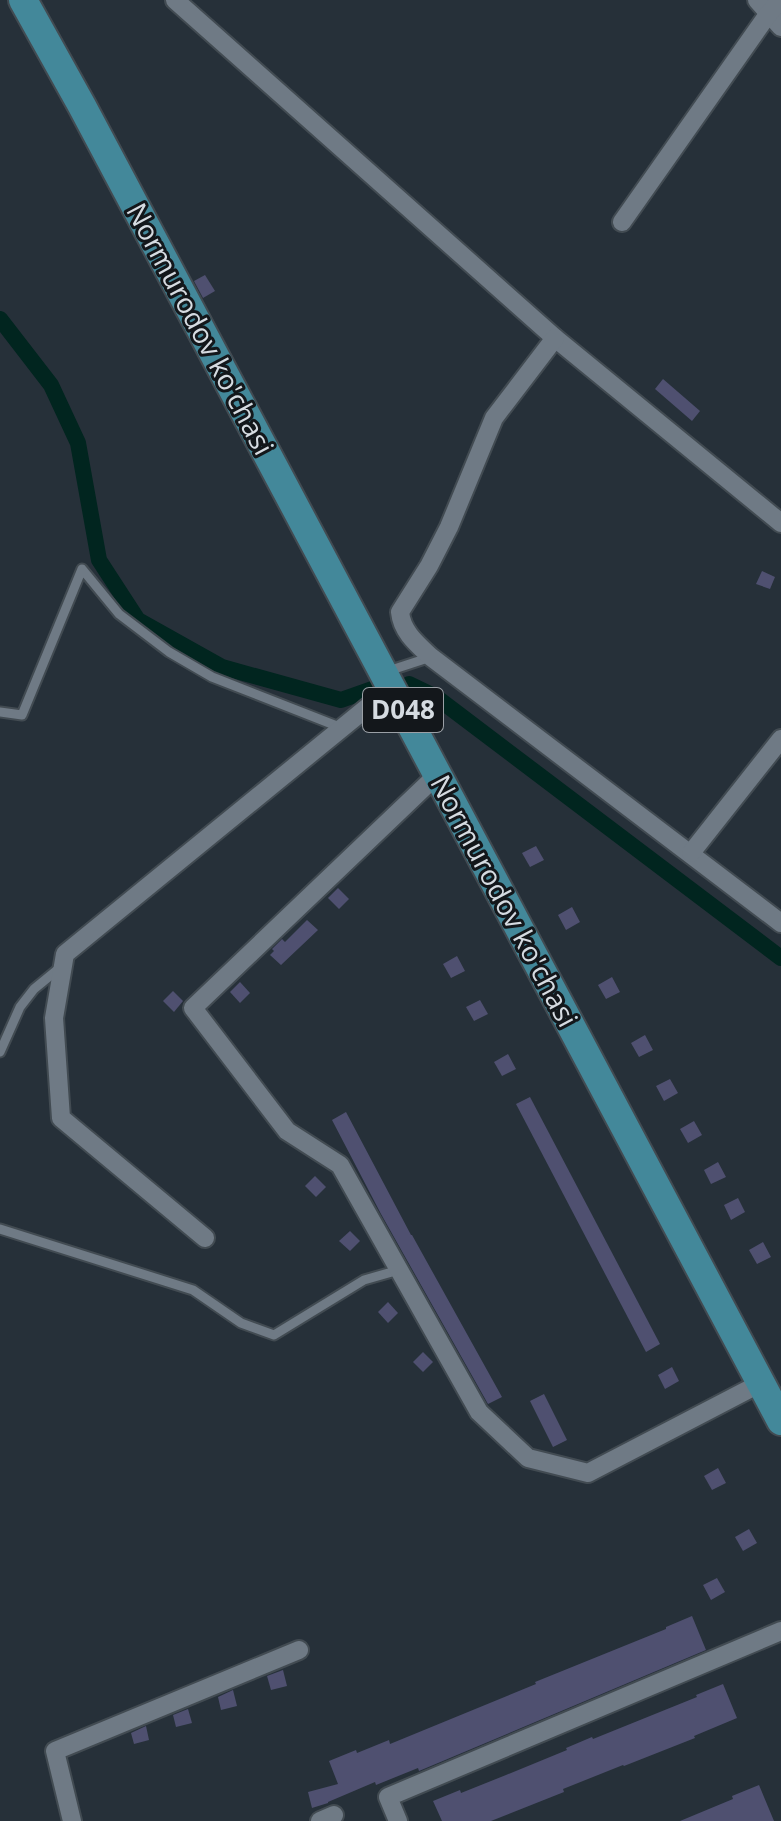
<svg xmlns="http://www.w3.org/2000/svg" width="781" height="1821" font-family="'Open Sans',sans-serif">
	<style>
		.lines { fill: none; stroke-linecap: round; stroke-linejoin: round }
		.canal { stroke: #01251f; stroke-width: 16 }
		.building { fill: #4f5070 }
		.lane-casing { stroke: #424b52; stroke-width: 13 }
		.street-casing { stroke: #424b52; stroke-width: 22 }
		.primary-casing { stroke: #424b52; stroke-width: 32 }
		.lane { stroke: #6f7a85; stroke-width: 9 }
		.street { stroke: #6f7a85; stroke-width: 18 }
		.primary { stroke: #43889a; stroke-width: 28 }
		.labels { text-anchor: middle; stroke-width: 6; stroke-linejoin: round; paint-order: stroke }
		.shield { fill: #13171b; stroke: #9ba0a6; stroke-width: 2 }
		.shield-label { font-size: 26px; font-weight: bold; fill: #d5dbe1 }
		.street-label { font-size: 28px; fill: #d5dbe1; stroke: #13171b }
	</style>
	<rect width="100%" height="100%" fill="#263039"/>
	<g class="lines">
		<g class="canal">
			<polyline points="0,319 51,385 78,443 99,560 138,620 222,667 341,700 375,688"/>
			<polyline points="409,684 436,697 781,958"/>
		</g>
	</g>
	<g class="building">
		<polygon points="205,275 215,291 203,298 194,281"/>
		<polygon points="663,379 700,411 692,421 655,389"/>
		<polygon points="762,571 775,577 770,589 756,584"/>
		<polygon points="536,846 544,860 530,867 522,853"/>
		<polygon points="338,888 349,899 339,909 328,898"/>
		<polygon points="572,907 580,922 566,930 558,915"/>
		<polygon points="307,920 318,930 281,965 270,955 274,951 272,949 282,939 285,942"/>
		<polygon points="457,956 465,971 451,978 443,964"/>
		<polygon points="612,977 620,992 606,999 598,985"/>
		<polygon points="240,982 250,993 240,1003 230,992"/>
		<polygon points="173,991 183,1001 174,1012 163,1001"/>
		<polygon points="480,1000 488,1014 474,1021 466,1007"/>
		<polygon points="645,1035 653,1050 639,1057 631,1043"/>
		<polygon points="508,1054 516,1069 502,1076 494,1062"/>
		<polygon points="670,1079 678,1093 664,1101 656,1086"/>
		<polygon points="530,1097 660,1344 646,1352 516,1104"/>
		<polygon points="346,1112 411,1235 412,1235 502,1397 488,1404 381,1214 332,1120"/>
		<polygon points="694,1121 702,1135 688,1143 680,1129"/>
		<polygon points="718,1162 726,1177 711,1184 704,1170"/>
		<polygon points="315,1176 326,1187 316,1197 305,1186"/>
		<polygon points="738,1198 745,1212 731,1220 724,1205"/>
		<polygon points="350,1231 360,1241 350,1251 339,1241"/>
		<polygon points="763,1242 771,1257 757,1264 749,1250"/>
		<polygon points="388,1302 398,1313 388,1323 378,1312"/>
		<polygon points="423,1352 433,1362 423,1372 413,1362"/>
		<polygon points="672,1367 679,1381 665,1389 658,1375"/>
		<polygon points="544,1394 567,1440 553,1447 530,1401"/>
		<polygon points="718,1468 726,1483 712,1490 704,1476"/>
		<polygon points="749,1529 757,1543 743,1551 735,1537"/>
		<polygon points="717,1578 725,1592 711,1600 703,1585"/>
		<polygon points="692,1616 706,1650 419,1771 418,1768 376,1785 375,1782 328,1802 328,1803 312,1808 308,1792 338,1784 329,1761 356,1750 357,1753 389,1740 390,1744 536,1684 535,1682 666,1629 666,1627"/>
		<polygon points="283,1670 287,1686 271,1690 267,1676"/>
		<polygon points="723,1684 737,1718 694,1736 695,1738 624,1766 623,1765 563,1789 564,1792 491,1821 442,1821 433,1801 460,1790 461,1793 506,1775 567,1750 566,1748 592,1737 593,1739 697,1697 696,1695"/>
		<polygon points="233,1690 237,1706 221,1710 218,1697"/>
		<polygon points="188,1709 192,1723 176,1727 173,1715"/>
		<polygon points="146,1726 149,1740 134,1744 131,1733"/>
		<polygon points="759,1785 774,1821 680,1821 733,1799 732,1796"/>
	</g>
	<g class="lines">
		<g class="lane-casing">
			<g id="lane">
				<polyline points="385,672 431,657"/>
				<polyline points="0,712 22,715 82,569 119,614 169,652 212,677 342,728"/>
				<polyline points="0,1052 20,1007 34,989 62,966"/>
				<polyline points="0,1229 193,1290 241,1323 274,1335 364,1280 399,1270"/>
			</g>
		</g>
		<g class="street-casing">
			<g id="street">
				<polyline points="175,0 555,338 781,523"/>
				<polyline points="757,0 781,27"/>
				<polyline points="622,222 769,13 781,0"/>
				<path d="M 555,338 L 494,418 L 449,527 L 429,566 L 400,612 C 402,632 417,644 431,657 L 781,923"/>
				<polyline points="437,775 193,1008 287,1131 340,1165 479,1412 528,1458 588,1473 761,1383"/>
				<polyline points="691,853 781,739"/>
				<polyline points="205,1238 61,1118 54,1018 65,954 391,688"/>
				<polyline points="72,1821 55,1751 299,1650"/>
				<polyline points="320,1821 334,1815"/>
				<polyline points="398,1821 388,1797 781,1631"/>
			</g>
		</g>
		<g class="primary-casing">
			<polyline id="primary" points="23,0 82,106 781,1421"/>
		</g>
		<use href="#lane" class="lane"/>
		<use href="#street" class="street"/>
		<use href="#primary" class="primary"/>
	</g>
	<g class="labels">
		<rect class="shield" x="363" y="688" width="80" height="44" rx="6"/>
		<g class="shield-label">
			<text x="403" y="719">D048</text>
		</g>
		<g class="street-label">
			<text transform="translate(200 329) rotate(62)" y="10">Normurodov ko'chasi</text>
			<text transform="translate(504 901) rotate(62)" y="10">Normurodov ko'chasi</text>
		</g>
	</g>
</svg>
